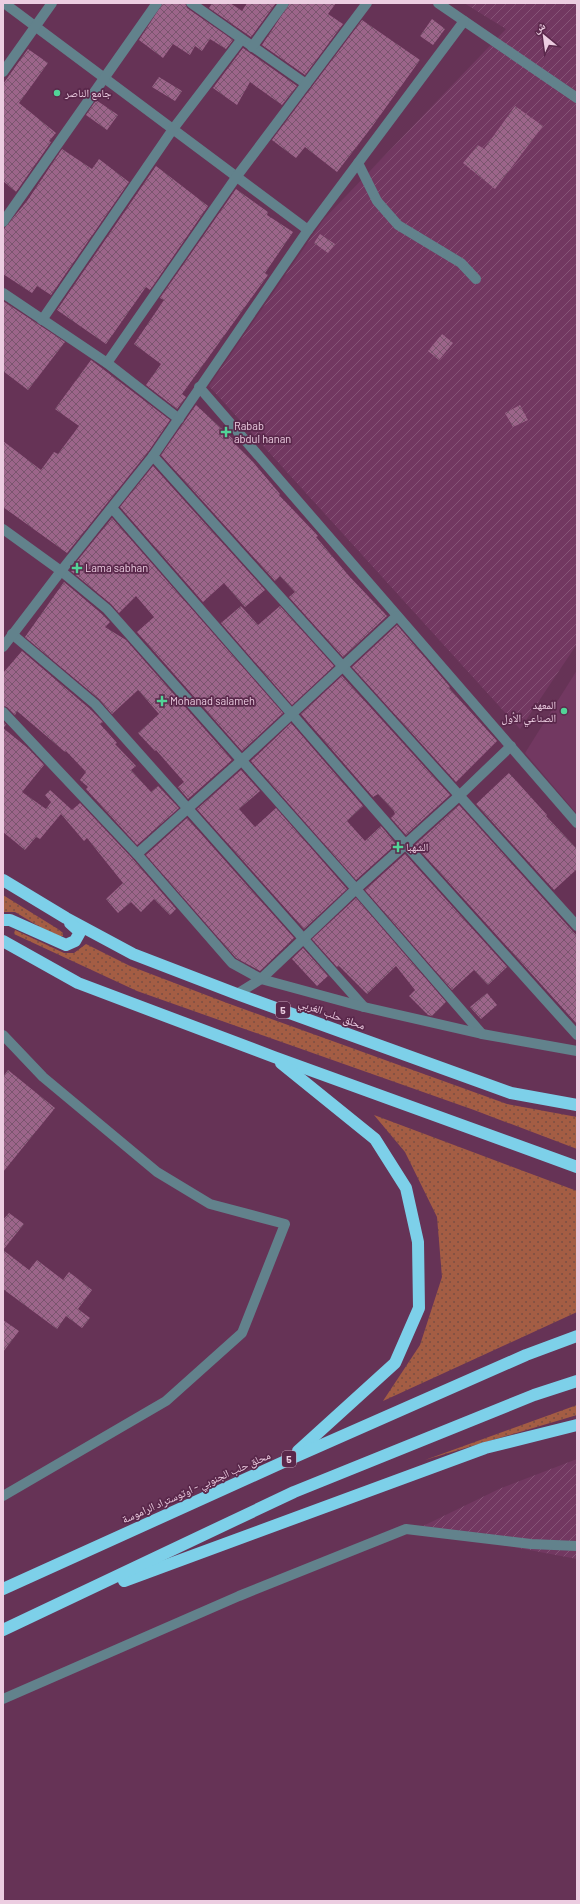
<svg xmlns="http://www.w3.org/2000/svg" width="580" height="1904" font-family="Barlow,'Noto Naskh Arabic',sans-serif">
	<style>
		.built { fill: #723861 }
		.industrial { fill: url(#industrial-furrows) }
		.grass { fill: url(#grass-dots) }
		.building { fill: url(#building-cross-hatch) }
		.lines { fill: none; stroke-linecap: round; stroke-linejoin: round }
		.minor { stroke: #62828c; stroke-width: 10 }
		.highway { stroke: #7dd0e9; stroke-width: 12 }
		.poi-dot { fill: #52d397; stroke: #5a284b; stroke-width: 1.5 }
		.labels { text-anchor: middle; stroke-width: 3.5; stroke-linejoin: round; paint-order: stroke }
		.shield { fill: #5a284b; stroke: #c09cb4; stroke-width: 1 }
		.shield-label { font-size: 10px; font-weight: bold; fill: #eccde1 }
		.poi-label { font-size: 11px; fill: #eccde1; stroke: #5a284b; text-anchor: start }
		.street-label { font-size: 11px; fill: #eccde1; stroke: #5a284b }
	</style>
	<defs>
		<pattern id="industrial-furrows" width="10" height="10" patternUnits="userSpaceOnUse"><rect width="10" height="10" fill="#723861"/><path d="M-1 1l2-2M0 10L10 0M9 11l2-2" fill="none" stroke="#865477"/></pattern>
		<pattern id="grass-dots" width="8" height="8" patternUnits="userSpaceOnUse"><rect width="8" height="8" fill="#a45d44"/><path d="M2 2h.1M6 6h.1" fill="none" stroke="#7a4f44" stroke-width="1.8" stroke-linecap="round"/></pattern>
		<pattern id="building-cross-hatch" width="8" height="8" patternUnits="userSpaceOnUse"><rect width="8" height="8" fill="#9c658a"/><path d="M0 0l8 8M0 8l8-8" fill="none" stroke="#7a556e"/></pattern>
	</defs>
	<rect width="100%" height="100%" fill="#663356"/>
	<polygon class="built" points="577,670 577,814 525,753"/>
	<g class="industrial">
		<polygon points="464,3 577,3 577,644 520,729 209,386 324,219 506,29"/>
		<polygon points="577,1459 577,1559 417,1529 499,1489"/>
	</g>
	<g class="grass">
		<polygon points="3,895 58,929 63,933 63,936 55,936 15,912 3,912"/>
		<polygon points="15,930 64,953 74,953 86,944 130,966 227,1003 507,1104 577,1117 577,1149 474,1110 137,991 14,934"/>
		<polygon points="374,1115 577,1191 577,1312 383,1401 420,1345 442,1277 437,1217 405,1152"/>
		<polygon points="577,1405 577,1415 425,1460"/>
	</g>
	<g class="building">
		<polygon points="163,3 185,3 187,8 233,40 226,49 210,39 202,51 195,46 190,55 173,44 163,58 139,40"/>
		<polygon points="212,3 230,3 242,11 247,3 276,3 251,37 209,8"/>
		<polygon points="290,3 336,3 328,14 343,24 305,75 262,45"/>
		<polygon points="432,19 445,29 433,45 420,36"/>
		<polygon points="362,20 420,60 371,128 337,172 305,147 296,158 272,140"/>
		<polygon points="243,48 297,86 282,105 250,82 237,105 213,88"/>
		<polygon points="28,49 48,63 19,103 56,133 49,141 51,142 16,192 3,181 3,84"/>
		<polygon points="159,77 182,91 175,101 152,87"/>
		<polygon points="96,100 118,115 107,130 86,115"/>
		<polygon points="515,106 543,126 495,189 463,163 478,145 484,149"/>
		<polygon points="62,149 92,169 99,159 129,182 51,295 37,286 32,293 3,274 3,230 27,201"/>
		<polygon points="156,166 208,206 150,290 146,287 106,344 57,310"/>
		<polygon points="236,189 268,212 267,215 293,232 265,273 268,275 182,394 186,397 177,409 146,385 161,364 134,344 164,300 160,298"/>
		<polygon points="320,234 335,244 328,253 314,243"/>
		<polygon points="3,301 65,342 28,390 3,371"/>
		<polygon points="442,334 453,343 439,360 428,351"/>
		<polygon points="91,360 170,420 148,452 67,553 3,507 3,441 41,470 54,452 58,454 79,426 55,409"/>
		<polygon points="196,405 235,441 234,443 253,462 280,494 279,495 318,536 316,537 349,576 387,616 343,657 289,597 295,592 280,576 275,581 161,455"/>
		<polygon points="520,405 528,420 513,427 505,413"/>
		<polygon points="153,466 265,590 245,607 224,583 203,602 120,507"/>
		<polygon points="112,518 283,713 242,751 137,632 154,617 136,596 119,613 111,604 71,571 73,566"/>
		<polygon points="64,582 102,614 110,622 105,627 126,640 232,760 188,799 178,787 184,782 156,750 155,751 138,733 159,714 140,692 138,690 112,714 99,699 25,637"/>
		<polygon points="241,606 258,625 280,606 334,666 292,705 221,623"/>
		<polygon points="397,625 450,687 449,688 497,741 456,782 352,667"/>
		<polygon points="22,651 90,709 103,722 100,724 117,743 115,744 136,766 131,770 151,792 158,786 179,808 137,845 86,789 88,787 80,780 86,772 66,751 65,752 17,711 15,715 7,707 3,706 3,673"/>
		<polygon points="342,676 450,795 406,835 391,818 395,814 394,811 378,794 373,797 301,714"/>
		<polygon points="3,721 6,725 3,728 29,749 44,765 22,792 46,809 51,802 45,795 50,790 72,810 80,803 132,858 176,909 170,915 154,899 141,912 131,902 118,913 106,899 123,883 87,838 84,841 61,814 40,839 36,837 25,850 3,832"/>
		<polygon points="291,723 363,806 347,821 365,841 381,826 396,844 356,880 251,761"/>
		<polygon points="241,770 260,791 239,809 255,827 276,808 347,889 304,929 197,809"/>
		<polygon points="509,773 547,815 546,816 577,849 577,869 554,890 476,804"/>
		<polygon points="459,805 577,936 577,1024 415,845"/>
		<polygon points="187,818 294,938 260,971 236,958 146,855"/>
		<polygon points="405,854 507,967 488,985 474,970 452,990 365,890"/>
		<polygon points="356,898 446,1002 432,1016 428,1015 409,996 415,990 396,966 367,994 339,966 337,967 312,939"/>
		<polygon points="303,948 328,976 317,986 292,959"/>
		<polygon points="487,993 497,1005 481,1019 470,1007"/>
		<polygon points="8,1070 55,1108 3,1172 3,1077"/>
		<polygon points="9,1213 24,1224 3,1250 29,1270 37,1260 63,1280 69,1272 92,1290 78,1309 90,1318 82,1328 66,1316 57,1329 3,1289 3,1220"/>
		<polygon points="3,1320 19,1331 3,1352"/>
	</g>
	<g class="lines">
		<g class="minor">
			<polyline points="4,3 308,230"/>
			<polyline points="191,3 306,84"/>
			<polyline points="438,3 577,98"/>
			<polyline points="252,47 284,3"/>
			<polyline points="3,72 52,3"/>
			<polyline points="358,163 377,201 398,225 461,263 476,279"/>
			<polyline points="3,222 157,3"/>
			<polyline points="3,293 107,363 179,419"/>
			<polyline points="42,320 173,129 241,40"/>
			<polyline points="107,363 237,176 367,3"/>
			<polyline points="199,387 577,823"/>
			<polyline points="153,456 577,926"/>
			<polyline points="112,508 406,845 577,1035"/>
			<polyline points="3,529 61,571 107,609 356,889 482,1034"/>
			<polyline points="12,634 95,704 364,1007"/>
			<polyline points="3,647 61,571 153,456 308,230 464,21"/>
			<polyline points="3,712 137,854 232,963 261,979 364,1007 482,1034 577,1051"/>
			<polyline points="137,854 242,760 397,616"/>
			<polyline points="237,994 261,979 356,889 459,796 511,746"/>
			<polyline points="3,1035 43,1077 157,1172 210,1204 285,1224 242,1333 166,1401 3,1496"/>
			<polyline points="3,1699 239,1596 406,1529 531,1544 577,1546"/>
		</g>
		<g class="highway">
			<polyline points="3,880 66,918 133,954 237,994 511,1093 577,1105"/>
			<polyline points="3,920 10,920 66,945 75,941 80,932 70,923"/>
			<polyline points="3,941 78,983 274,1057 577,1167"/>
			<polyline points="281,1063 375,1139 406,1188 418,1242 419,1308 395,1363 298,1451"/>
			<polyline points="124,1581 485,1448 577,1425"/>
			<polyline points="3,1589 290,1459 526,1355 577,1336"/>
			<polyline points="3,1630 294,1492 534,1395 577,1381"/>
		</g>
	</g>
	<g class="poi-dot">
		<circle cx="57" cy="93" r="4"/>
		<path d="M224 426h4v4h4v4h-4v4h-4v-4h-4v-4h4z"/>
		<path d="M75 562h4v4h4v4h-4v4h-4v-4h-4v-4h4z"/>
		<path d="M160 695h4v4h4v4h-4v4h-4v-4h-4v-4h4z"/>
		<circle cx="564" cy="711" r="4"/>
		<path d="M396 841h4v4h4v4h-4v4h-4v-4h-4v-4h4z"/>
	</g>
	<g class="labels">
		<g class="shield">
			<rect x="276" y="1002" width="14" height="16" rx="3"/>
			<rect x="282" y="1451" width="14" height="16" rx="3"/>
		</g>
		<g class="shield-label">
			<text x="283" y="1014">5</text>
			<text x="289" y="1463">5</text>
		</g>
		<g class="poi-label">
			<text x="65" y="97">جامع الناصر</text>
			<text x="234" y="430">Rabab<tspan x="234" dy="13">abdul hanan</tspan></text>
			<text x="85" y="572">Lama sabhan</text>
			<text x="170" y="705">Mohanad salameh</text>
			<text x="556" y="709" text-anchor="end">المعهد<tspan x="556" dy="13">الصناعي الأول</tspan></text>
			<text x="406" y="851">الشهبا</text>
		</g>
		<g class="street-label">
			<text transform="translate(332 1014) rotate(20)" y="4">محلق حلب الغربي</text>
			<text transform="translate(196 1487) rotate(-24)" y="4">محلق حلب الجنوبي - اوتوستراد الراموسة</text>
		</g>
	</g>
	<rect width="580" height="1904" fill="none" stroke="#eccde1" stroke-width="8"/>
	<g transform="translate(544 36) rotate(331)" stroke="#5a284b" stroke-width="3" paint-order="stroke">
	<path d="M0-3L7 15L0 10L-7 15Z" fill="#eccde1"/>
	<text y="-6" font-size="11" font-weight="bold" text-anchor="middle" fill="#eccde1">ش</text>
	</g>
</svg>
